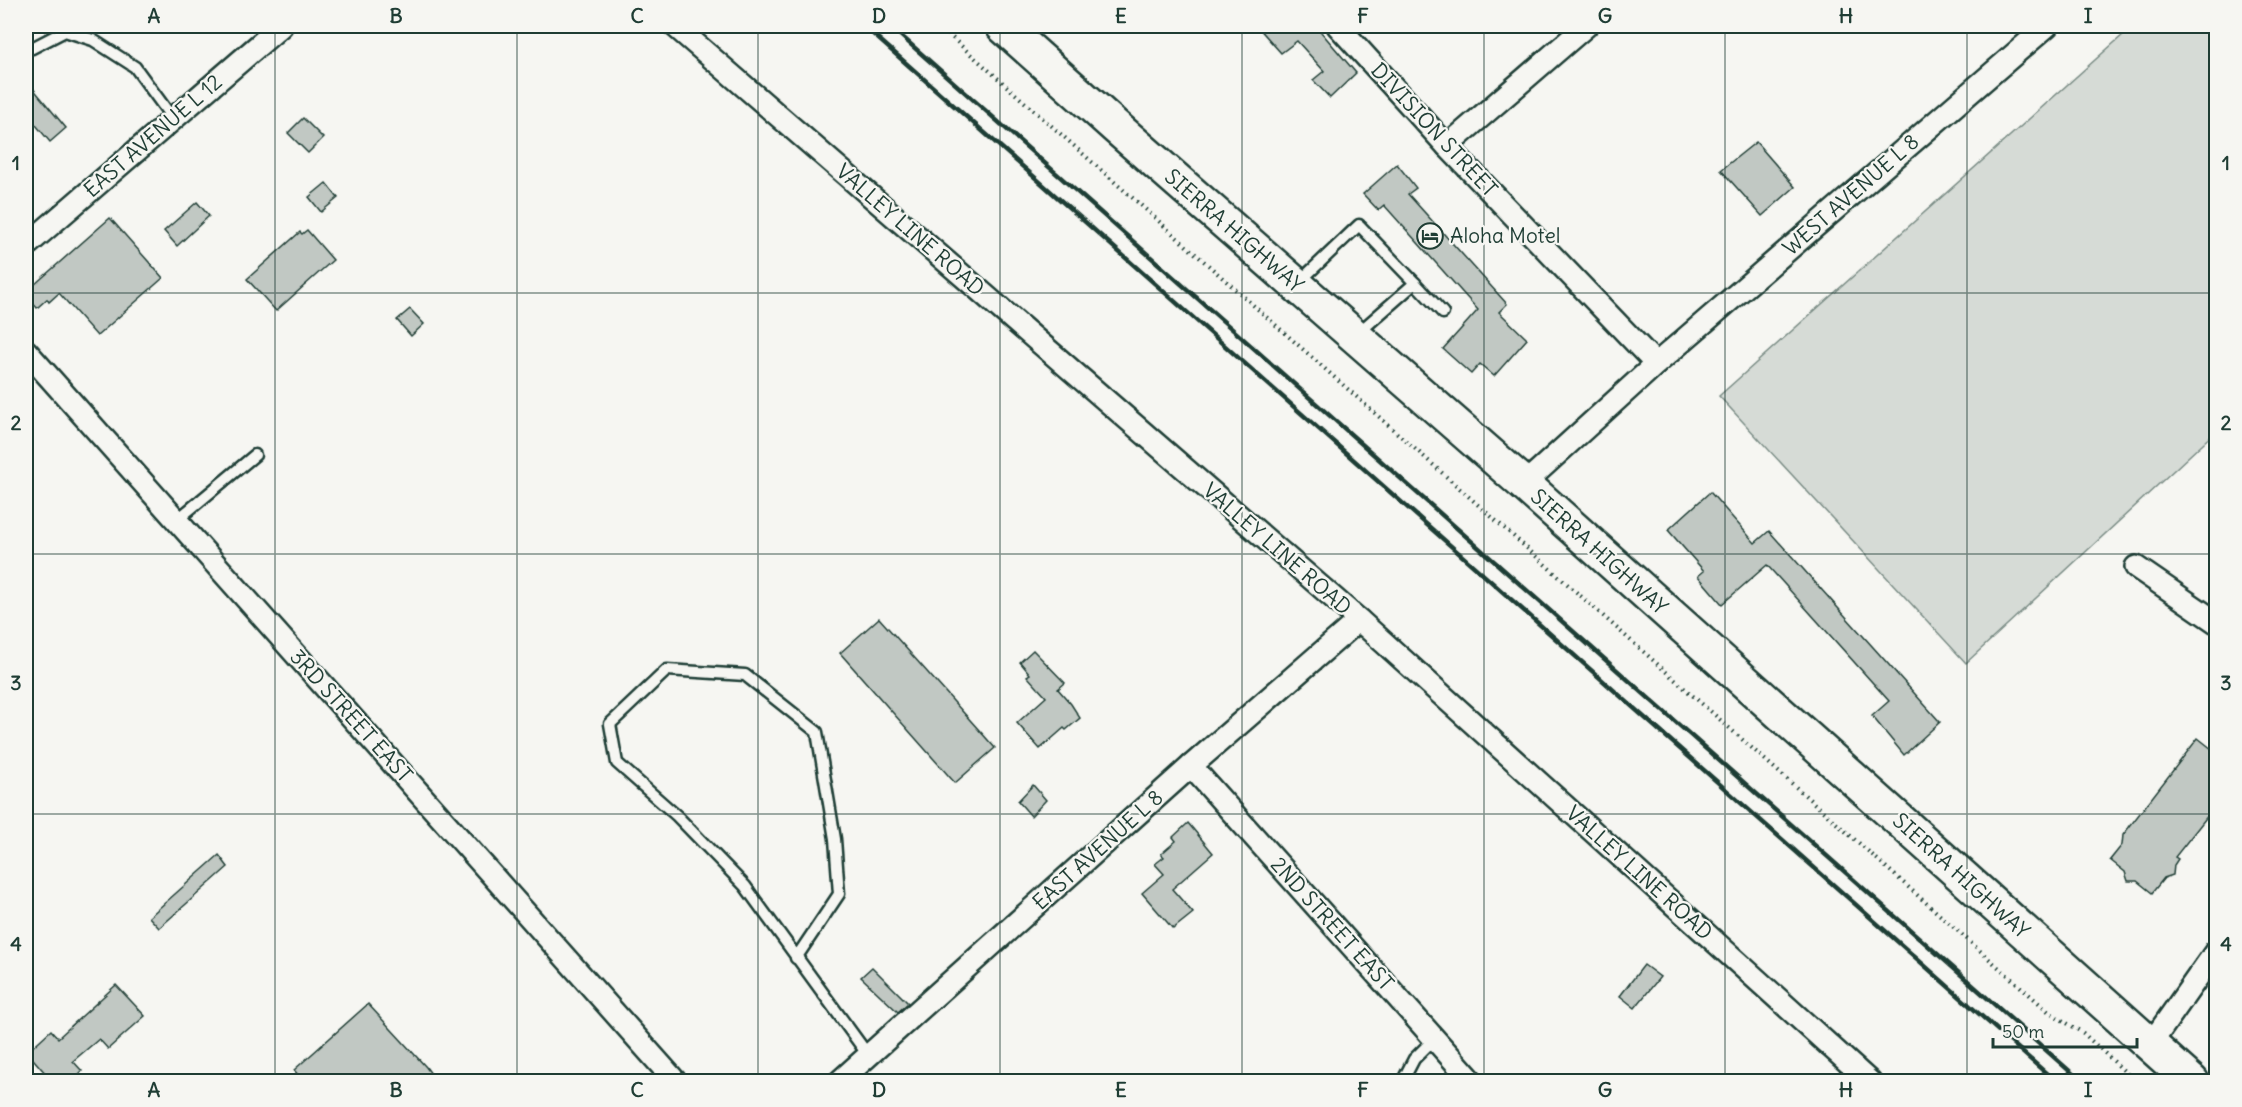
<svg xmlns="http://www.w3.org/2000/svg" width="2242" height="1107" font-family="Delius,sans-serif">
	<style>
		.green { fill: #d6dbd6; stroke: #7a8c85; stroke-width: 1.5 }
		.building { fill: #c1c8c3; stroke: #1f3d34; stroke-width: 1.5 }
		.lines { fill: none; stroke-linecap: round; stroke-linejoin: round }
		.lane-casing { stroke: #1f3d34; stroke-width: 15 }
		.street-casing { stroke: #1f3d34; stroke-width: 26 }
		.primary-casing { stroke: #1f3d34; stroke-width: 38 }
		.path { stroke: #1f3d34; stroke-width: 4; stroke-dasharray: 1.5 4.5; stroke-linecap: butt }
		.lane { stroke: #f6f6f2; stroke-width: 10 }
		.street { stroke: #f6f6f2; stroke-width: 21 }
		.primary { stroke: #f6f6f2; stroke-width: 33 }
		.rail { stroke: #1f3d34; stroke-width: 4.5 }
		.grid { fill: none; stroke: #1f3d34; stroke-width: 1.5; stroke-opacity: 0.55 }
		.labels { text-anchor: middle; stroke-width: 4.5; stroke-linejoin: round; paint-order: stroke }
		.street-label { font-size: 21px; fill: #1f3d34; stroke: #f6f6f2 }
		.poi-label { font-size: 21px; fill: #1f3d34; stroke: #f6f6f2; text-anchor: start }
		.neatline { fill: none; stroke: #1f3d34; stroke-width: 2 }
		.grid-label { font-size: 20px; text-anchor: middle; font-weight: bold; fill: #1f3d34 }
	</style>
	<rect width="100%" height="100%" fill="#f6f6f2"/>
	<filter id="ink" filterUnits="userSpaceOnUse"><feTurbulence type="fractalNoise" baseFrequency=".0167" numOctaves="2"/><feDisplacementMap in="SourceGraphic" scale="12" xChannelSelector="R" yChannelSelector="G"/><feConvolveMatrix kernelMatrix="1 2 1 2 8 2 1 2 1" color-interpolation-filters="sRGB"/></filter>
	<g filter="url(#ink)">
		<polygon class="green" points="2133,26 2216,26 2216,431 1966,663 1719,396"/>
		<g class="building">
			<polygon points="1257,26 1316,26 1356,73 1330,98 1313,80 1324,71 1297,41 1281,53"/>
			<polygon points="26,80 66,128 50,142 26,113"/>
			<polygon points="303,118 323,138 308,153 288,133"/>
			<polygon points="1756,142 1795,187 1762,216 1721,170"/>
			<polygon points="1397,164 1416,188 1408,194 1507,304 1499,312 1527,339 1494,376 1480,364 1471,374 1443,349 1478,310 1384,205 1378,210 1363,194"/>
			<polygon points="326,183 338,198 321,212 309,197"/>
			<polygon points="197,202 209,216 177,246 164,231"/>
			<polygon points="110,218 163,278 97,336 59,293 49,302 47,299 37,308 26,295 26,292"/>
			<polygon points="307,230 333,260 276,311 247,279 300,232 302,234"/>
			<polygon points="410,309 424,324 411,336 397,320"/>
			<polygon points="1710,492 1755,543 1769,531 1940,722 1904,755 1872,716 1889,701 1767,565 1722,604 1698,576 1704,571 1668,530"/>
			<polygon points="879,618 995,748 955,783 840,653"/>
			<polygon points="1033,650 1065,683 1058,689 1071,704 1080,718 1066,730 1064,728 1040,749 1017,723 1046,697 1027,676 1030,674 1020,662"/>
			<polygon points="2198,738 2217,753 2217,804 2175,857 2178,859 2174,865 2173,875 2164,878 2152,893 2137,881 2128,881 2125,872 2110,860 2122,845 2123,835"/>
			<polygon points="1033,785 1046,800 1031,816 1018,801"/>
			<polygon points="1188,823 1213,853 1172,889 1193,913 1173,929 1142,893 1164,874 1155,864 1164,857 1161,854 1176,841 1173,837"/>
			<polygon points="219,855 228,867 159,928 149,917"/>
			<polygon points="1644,965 1660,977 1635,1008 1620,996"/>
			<polygon points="872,967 908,1003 898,1012 861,977"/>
			<polygon points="116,985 145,1016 108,1049 99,1039 73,1061 82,1071 71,1082 53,1082 27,1052 51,1030 58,1038"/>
			<polygon points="368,1004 426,1067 437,1082 304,1082 294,1070"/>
		</g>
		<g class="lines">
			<g class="lane-casing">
				<g id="lane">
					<polyline points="32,48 65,31 93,40 135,67 173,119"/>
					<polyline points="1299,282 1359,225 1415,283 1357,334"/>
					<polyline points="1415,283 1443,313"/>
					<polyline points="177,520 255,455"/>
					<polyline points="796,958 839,894 835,839 817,732 745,675 667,670 610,724 617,763 677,816 745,886 868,1055"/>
					<polyline points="1402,1082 1414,1059 1435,1038"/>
				</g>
			</g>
			<g class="street-casing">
				<g id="street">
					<polyline points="675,26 1359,620 1870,1082"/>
					<polyline points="1338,26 1447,146 1656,364"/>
					<polyline points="1447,146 1586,26"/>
					<polyline points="26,246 281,26"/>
					<polyline points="26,351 676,1082"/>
					<polyline points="1524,484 1656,364 2047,26"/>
					<polyline points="2136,567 2216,622"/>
					<polyline points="1191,766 1473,1082"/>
					<polyline points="2150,1045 2216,951"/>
					<polyline points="839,1082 1191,766 1359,620"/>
				</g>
			</g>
			<g class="primary-casing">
				<polyline id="primary" points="1003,26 1117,128 1524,484 2192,1082"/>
			</g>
			<polyline class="path" points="939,26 2049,1012 2083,1033 2136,1082"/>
			<use href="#lane" class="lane"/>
			<use href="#street" class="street"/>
			<use href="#primary" class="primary"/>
			<g class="rail">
				<polyline points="864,26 2056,1082"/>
				<polyline points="890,26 2082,1082"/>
			</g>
		</g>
	</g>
	<path class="grid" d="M 275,26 L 275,1082M 517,26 L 517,1082M 758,26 L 758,1082M 1000,26 L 1000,1082M 1242,26 L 1242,1082M 1484,26 L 1484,1082M 1725,26 L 1725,1082M 1967,26 L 1967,1082M 26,293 L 2216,293M 26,554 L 2216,554M 26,814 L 2216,814"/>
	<defs>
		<g id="hotel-ring" transform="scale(1.35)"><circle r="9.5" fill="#f6f6f2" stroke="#1f3d34" stroke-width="1.5"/><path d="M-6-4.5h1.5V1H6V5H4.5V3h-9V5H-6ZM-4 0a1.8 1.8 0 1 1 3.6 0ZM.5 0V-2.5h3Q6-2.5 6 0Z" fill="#1f3d34"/></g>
	</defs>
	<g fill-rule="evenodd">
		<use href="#hotel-ring" x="1430" y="236"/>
	</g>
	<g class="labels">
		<g class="street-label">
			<text transform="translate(1434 130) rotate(47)" y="7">DIVISION STREET</text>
			<text transform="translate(153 136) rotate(-41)" y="7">EAST AVENUE L 12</text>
			<text transform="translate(1851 195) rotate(-41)" y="7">WEST AVENUE L 8</text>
			<text transform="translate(910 230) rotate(41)" y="7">VALLEY LINE ROAD</text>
			<text transform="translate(1234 231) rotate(41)" y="7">SIERRA HIGHWAY</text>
			<text transform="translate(1277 549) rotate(41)" y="7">VALLEY LINE ROAD</text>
			<text transform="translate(1599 552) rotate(42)" y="7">SIERRA HIGHWAY</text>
			<text transform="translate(351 716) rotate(48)" y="7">3RD STREET EAST</text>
			<text transform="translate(1098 850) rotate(-42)" y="7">EAST AVENUE L 8</text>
			<text transform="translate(1639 873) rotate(42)" y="7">VALLEY LINE ROAD</text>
			<text transform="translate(1961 876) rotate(42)" y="7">SIERRA HIGHWAY</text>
			<text transform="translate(1332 924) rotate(48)" y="7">2ND STREET EAST</text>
		</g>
		<g class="poi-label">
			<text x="1450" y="243">Aloha Motel</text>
		</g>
	</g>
	<rect width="2242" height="1107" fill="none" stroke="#f6f6f2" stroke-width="66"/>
	<path d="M1993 1038v9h144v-9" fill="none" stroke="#1f3d34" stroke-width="3"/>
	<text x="2002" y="1038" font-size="18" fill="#1f3d34" stroke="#f6f6f2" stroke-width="4.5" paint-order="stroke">50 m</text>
	<rect x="33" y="33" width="2176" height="1041" class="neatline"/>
	<g class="grid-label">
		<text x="154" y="23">A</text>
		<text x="396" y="23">B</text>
		<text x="637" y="23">C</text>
		<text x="879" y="23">D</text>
		<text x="1121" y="23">E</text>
		<text x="1363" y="23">F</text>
		<text x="1605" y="23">G</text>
		<text x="1846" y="23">H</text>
		<text x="2088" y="23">I</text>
		<text x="16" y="170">1</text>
		<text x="2226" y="170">1</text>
		<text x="16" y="430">2</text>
		<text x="2226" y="430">2</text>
		<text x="16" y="690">3</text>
		<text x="2226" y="690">3</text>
		<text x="16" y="951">4</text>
		<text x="2226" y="951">4</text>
		<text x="154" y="1097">A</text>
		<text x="396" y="1097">B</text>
		<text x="637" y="1097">C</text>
		<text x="879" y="1097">D</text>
		<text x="1121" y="1097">E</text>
		<text x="1363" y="1097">F</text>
		<text x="1605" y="1097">G</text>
		<text x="1846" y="1097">H</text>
		<text x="2088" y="1097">I</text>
	</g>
</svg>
